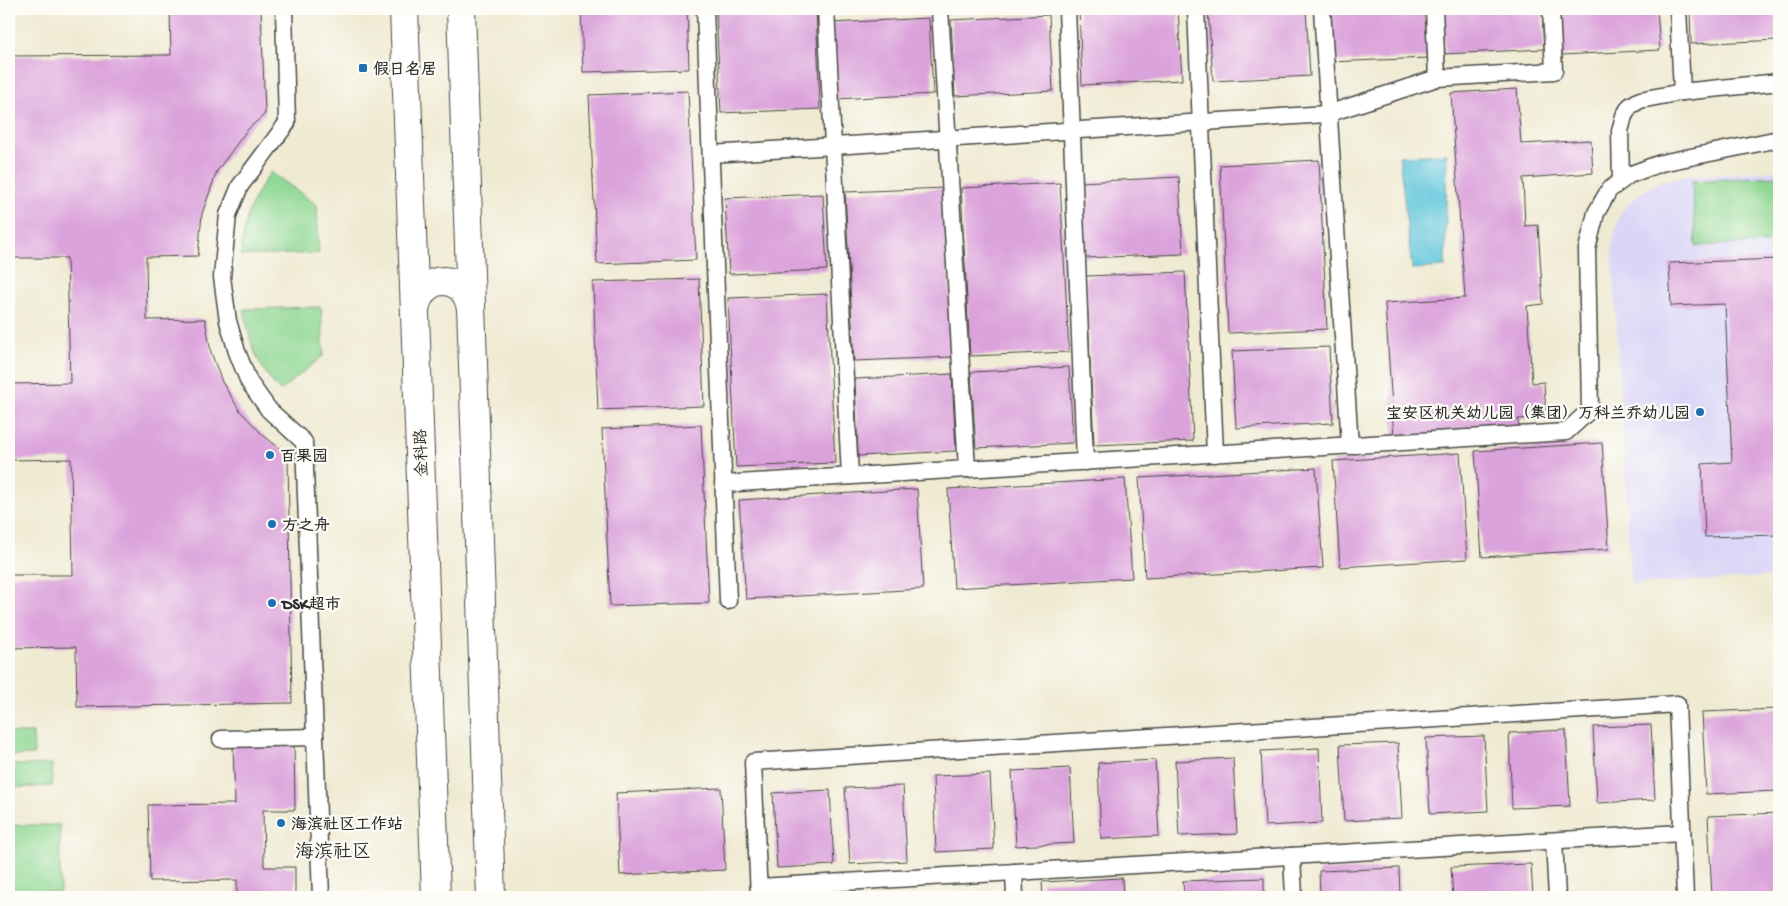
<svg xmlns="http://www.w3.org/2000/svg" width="1788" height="906" font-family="'Gochi Hand','LXGW WenKai TC',sans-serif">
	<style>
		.built { fill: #dad6f7 }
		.green { fill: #8ed792; stroke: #5c815e }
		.water { fill: #5fc5dc; stroke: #457884 }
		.building { fill: #dba3db }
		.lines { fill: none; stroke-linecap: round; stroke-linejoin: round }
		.lane-casing { stroke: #484844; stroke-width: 19 }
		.secondary-casing { stroke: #484844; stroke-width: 30 }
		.lane { stroke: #fff; stroke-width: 16 }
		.secondary { stroke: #fff; stroke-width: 28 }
		.poi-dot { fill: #1f6fb2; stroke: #fdfcf7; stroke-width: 2 }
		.labels { text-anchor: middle; stroke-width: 4.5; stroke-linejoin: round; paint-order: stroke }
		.poi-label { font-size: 16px; font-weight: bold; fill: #2b2b2b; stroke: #fdfcf7; text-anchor: start }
		.street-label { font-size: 16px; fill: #2b2b2b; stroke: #fdfcf7 }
		.quarter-label { font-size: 19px; fill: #2b2b2b; stroke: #fdfcf7 }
	</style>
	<rect width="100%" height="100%" fill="#fdfcf7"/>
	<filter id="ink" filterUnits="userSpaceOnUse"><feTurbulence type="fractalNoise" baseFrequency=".02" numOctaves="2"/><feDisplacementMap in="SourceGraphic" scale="10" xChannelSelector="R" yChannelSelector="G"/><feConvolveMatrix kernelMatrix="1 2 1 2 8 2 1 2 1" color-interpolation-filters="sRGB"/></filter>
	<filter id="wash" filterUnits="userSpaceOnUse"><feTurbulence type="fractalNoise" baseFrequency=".0096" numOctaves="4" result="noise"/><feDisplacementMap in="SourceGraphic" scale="20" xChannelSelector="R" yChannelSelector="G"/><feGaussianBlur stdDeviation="1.12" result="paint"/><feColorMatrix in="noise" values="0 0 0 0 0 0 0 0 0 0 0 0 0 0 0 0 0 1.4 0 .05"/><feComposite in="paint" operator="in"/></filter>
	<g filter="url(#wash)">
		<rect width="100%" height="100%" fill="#efead2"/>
		<polygon class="built" points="1779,171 1779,576 1631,585 1612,247 1620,213 1640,193 1662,181 1686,176"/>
		<g class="green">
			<path d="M 271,172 L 317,205 L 319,253 L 241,256 C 243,223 250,199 271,172 Z"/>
			<polygon points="1779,176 1779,242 1696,246 1692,181"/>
			<path d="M 321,307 L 324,355 L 280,391 C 257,366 249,342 244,309 Z"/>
			<polygon points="9,733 33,733 34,755 9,756"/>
			<polygon points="52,764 52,786 9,788 9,765"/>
			<rect x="9" y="825" width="51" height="67"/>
		</g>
		<polygon class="water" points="1447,154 1445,267 1412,269 1399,156"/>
		<g id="blocks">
			<g class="building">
				<polygon points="170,9 261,9 265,114 247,130 217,171 202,214 198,256 146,257 147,320 205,319 211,352 222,382 240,411 263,435 288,455 292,703 77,707 76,647 9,648 9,575 73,575 71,459 9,460 9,384 70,383 67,258 9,258 9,56 171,55"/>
				<polygon points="581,9 687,9 689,69 583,72"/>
				<polygon points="716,9 816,9 820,109 721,113"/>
				<polygon points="1079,9 1178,9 1182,80 1082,85"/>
				<polygon points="1208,9 1306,9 1310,76 1213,81"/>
				<polygon points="1326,9 1425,9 1428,58 1329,62"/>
				<polygon points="1442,9 1542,9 1544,49 1445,54"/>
				<polygon points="1559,9 1657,9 1660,50 1562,55"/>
				<polygon points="1690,9 1779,9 1779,40 1691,44"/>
				<polygon points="1049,15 1053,91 955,96 951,20"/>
				<polygon points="929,18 933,94 836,99 831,23"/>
				<polygon points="1517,89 1521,144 1591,140 1593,173 1523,178 1525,226 1538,225 1543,304 1527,306 1532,383 1544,382 1546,417 1518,419 1519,429 1394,437 1385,303 1465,298 1451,93"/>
				<polygon points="688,91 696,260 597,264 589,95"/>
				<polygon points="1319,160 1327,329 1228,333 1220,165"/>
				<polygon points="1179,177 1183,254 1085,258 1081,182"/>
				<polygon points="1060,183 1069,352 970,356 961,188"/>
				<polygon points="945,188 953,357 854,361 845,192"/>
				<polygon points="823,194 827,270 729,274 725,198"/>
				<polygon points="1779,259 1779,535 1705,537 1702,464 1732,462 1725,304 1671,306 1669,263"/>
				<polygon points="1185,272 1193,441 1094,445 1086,276"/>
				<polygon points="699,279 704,406 598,410 593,282"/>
				<polygon points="827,294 835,463 736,467 728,298"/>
				<polygon points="1329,347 1333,423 1236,428 1232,351"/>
				<polygon points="1069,367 1073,443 976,448 971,372"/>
				<polygon points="952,374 956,451 858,456 855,379"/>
				<polygon points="701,425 709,603 610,606 602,429"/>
				<polygon points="1602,443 1609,549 1482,557 1475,451"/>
				<polygon points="1460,453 1467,559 1340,567 1333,461"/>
				<polygon points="1316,468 1323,568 1145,578 1139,478"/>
				<polygon points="1125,479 1132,578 954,588 948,489"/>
				<polygon points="917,489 923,589 746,599 739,500"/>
				<polygon points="1779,709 1779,791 1706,794 1702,712"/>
				<polygon points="1651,725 1655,800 1597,803 1593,727"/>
				<polygon points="1566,730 1570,806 1512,808 1509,733"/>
				<polygon points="1484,736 1488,811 1430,814 1426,738"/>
				<polygon points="294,742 295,810 263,810 264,867 295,867 295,897 237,897 237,880 150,881 148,805 235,804 233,743"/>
				<polygon points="1398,743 1402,818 1344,821 1340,745"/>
				<polygon points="1319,748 1322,823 1265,826 1261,751"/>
				<polygon points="1233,758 1237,834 1179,836 1175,761"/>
				<polygon points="1155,760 1159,836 1101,839 1098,763"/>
				<polygon points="1070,768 1074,843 1016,846 1012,771"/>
				<polygon points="990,774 994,849 936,852 933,776"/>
				<polygon points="903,786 907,861 850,864 845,788"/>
				<polygon points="721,788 725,870 620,875 616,793"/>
				<polygon points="830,790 834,865 777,868 773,793"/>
				<polygon points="1779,813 1779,895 1712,897 1708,816"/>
				<polygon points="1531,864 1533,897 1453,897 1451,867"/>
				<polygon points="1399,868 1400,897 1320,897 1319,871"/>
				<polygon points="1122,878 1123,897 1043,897 1042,882"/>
				<polygon points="1264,878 1264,897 1184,897 1183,881"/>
				<polygon points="725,894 725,897 685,897 685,896"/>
			</g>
		</g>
	</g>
	<g filter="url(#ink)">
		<use href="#blocks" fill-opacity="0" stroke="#484844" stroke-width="1"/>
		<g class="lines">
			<g class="lane-casing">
				<g id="lane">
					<polyline points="284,9 287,123 240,186 228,215 222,277 228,321 237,352 249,382 269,410 304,442 321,897"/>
					<polyline points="705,9 728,601"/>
					<polyline points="826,9 850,476"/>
					<polyline points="940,9 967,469"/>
					<polyline points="1067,9 1085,462"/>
					<polyline points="1196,9 1215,454"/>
					<polyline points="1322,9 1350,446"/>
					<polyline points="1434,9 1437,78"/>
					<polyline points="1678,9 1682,92"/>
					<polyline points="711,154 1327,114 1437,78 1554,71 1551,9"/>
					<polyline points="1621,181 1620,131 1624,116 1630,106 1640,100 1682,92 1779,82"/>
					<polyline points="723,484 1566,432 1590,410 1587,249 1596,213 1609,190 1629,175 1661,163 1779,139"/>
					<polyline points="221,739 315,737"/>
					<polyline points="1554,841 1557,897"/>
					<polyline points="1292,856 1294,897"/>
					<polyline points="1014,872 1015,897"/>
					<polyline points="759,887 1682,833"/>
					<polyline points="759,897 753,762 1677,704 1685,897"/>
				</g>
			</g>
			<g class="secondary-casing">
				<g id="secondary">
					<polyline points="404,9 436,897"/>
					<polyline points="461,9 491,897"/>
					<path d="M 415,310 C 421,272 465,271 471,309"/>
				</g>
			</g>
			<use href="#lane" class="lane"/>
			<use href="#secondary" class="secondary"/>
		</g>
	</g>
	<g class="poi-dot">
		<rect x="358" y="63" width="10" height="10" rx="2.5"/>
		<circle cx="1700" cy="412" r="5"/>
		<circle cx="270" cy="455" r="5"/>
		<circle cx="272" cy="524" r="5"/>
		<circle cx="272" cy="603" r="5"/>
		<circle cx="281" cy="823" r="5"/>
	</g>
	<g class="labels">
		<g class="poi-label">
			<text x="373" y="74">假日名居</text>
			<text x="1690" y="418" text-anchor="end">宝安区机关幼儿园（集团）万科兰乔幼儿园</text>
			<text x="280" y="461">百果园</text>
			<text x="282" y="530">方之舟</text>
			<text x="282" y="609">DSK超市</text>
			<text x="291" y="829">海滨社区工作站</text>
		</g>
		<g class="street-label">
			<text transform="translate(420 453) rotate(-92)" y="6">金科路</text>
		</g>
		<g class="quarter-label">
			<text x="333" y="857">海滨社区</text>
		</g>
	</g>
	<rect width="1788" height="906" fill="none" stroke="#fdfcf7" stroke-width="30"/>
</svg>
